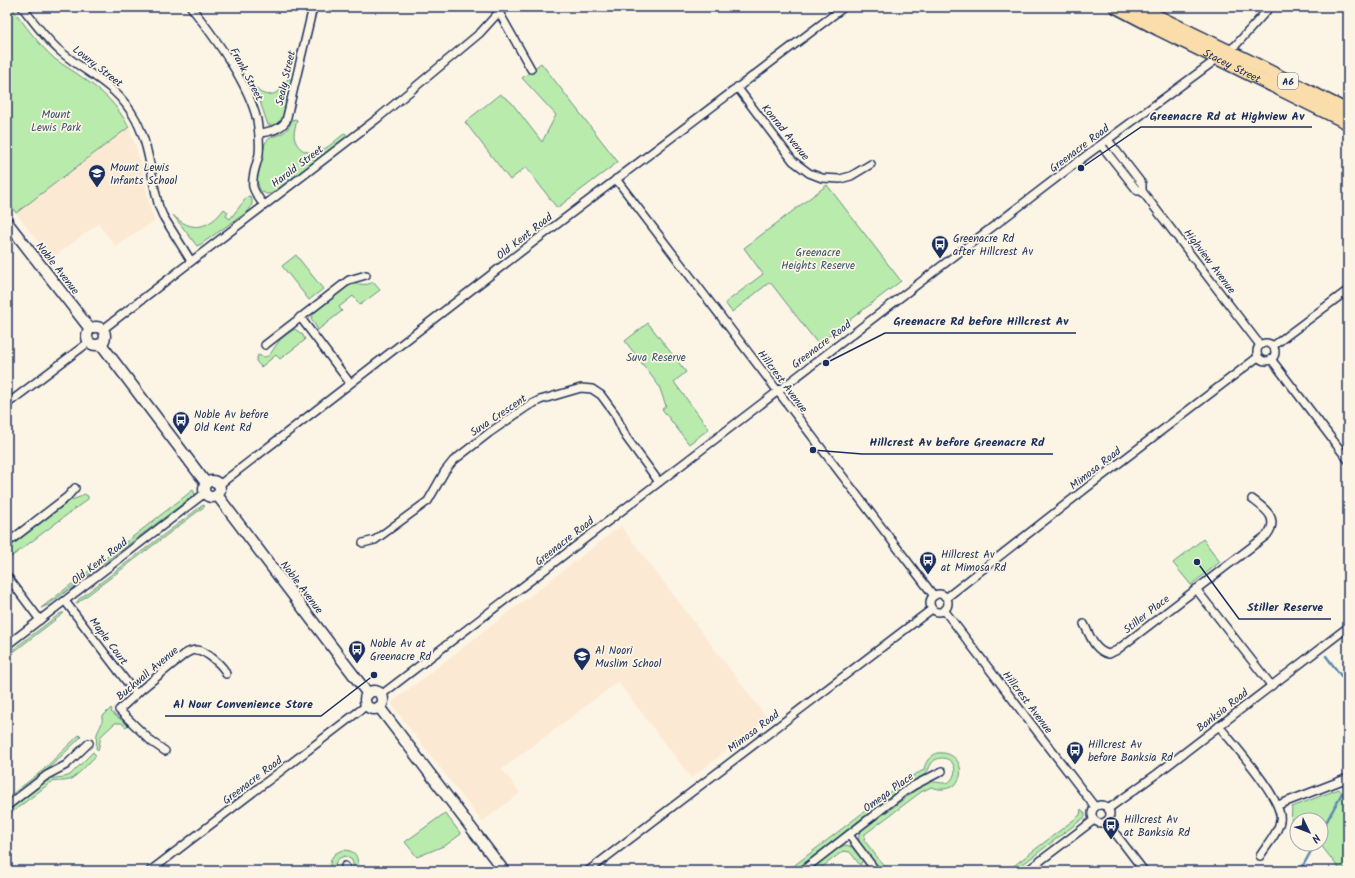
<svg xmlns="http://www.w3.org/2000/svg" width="1355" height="878" font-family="Kalam,sans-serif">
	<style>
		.built { fill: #fce9d3 }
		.green { fill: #b8ebac; stroke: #6a8d85 }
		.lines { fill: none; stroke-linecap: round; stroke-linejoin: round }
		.stream { stroke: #5c88b1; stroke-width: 2.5 }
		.street-casing { stroke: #1b2f5e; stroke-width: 10 }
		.secondary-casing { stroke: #1b2f5e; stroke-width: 13 }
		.highway-casing { stroke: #1b2f5e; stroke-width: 15 }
		.street { stroke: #fcf5e5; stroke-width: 7 }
		.secondary { stroke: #fcf5e5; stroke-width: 10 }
		.highway { stroke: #faddab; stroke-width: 12 }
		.labels { text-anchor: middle; stroke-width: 3.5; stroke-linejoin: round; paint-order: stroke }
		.shield { fill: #fcf5e5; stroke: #5e6a86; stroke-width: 1 }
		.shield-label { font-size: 10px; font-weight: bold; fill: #1b2f5e }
		.street-label { font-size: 11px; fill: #1b2f5e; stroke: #fcf5e5 }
		.park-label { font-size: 11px; fill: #3a556e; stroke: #fcf5e5 }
		.poi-label { font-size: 11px; fill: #1b2f5e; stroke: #fcf5e5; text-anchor: start }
		.leader { fill: none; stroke: #1b2f5e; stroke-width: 1.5 }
		.callout-dot { fill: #1b2f5e; stroke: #fcf5e5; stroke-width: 1.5 }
		.callout-label { font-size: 12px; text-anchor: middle; font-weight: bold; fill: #1b2f5e; stroke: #fcf5e5; stroke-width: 3.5; stroke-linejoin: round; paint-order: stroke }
	</style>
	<rect width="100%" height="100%" fill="#fcf5e5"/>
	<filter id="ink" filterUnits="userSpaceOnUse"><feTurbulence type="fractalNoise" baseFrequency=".025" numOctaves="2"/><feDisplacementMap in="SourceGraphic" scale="8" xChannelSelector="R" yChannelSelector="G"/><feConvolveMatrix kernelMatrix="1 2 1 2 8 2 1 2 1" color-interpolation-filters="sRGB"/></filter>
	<g filter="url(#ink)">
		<g class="built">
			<polygon points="129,127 141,163 150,208 155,221 134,234 116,247 98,224 51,259 16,213"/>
			<polygon points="621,526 768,719 691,778 618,682 502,769 520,793 482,822 391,704 392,702"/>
		</g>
		<g class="green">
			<path d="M 7,7 L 11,7 C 25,25 38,44 55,59 C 64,66 74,71 83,78 C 105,93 116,104 129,127 L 16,213 L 7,200 Z"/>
			<polygon points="541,63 618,162 557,208 526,167 510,180 465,122 500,94 511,102 542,142 556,115 522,78"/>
			<path d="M 288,78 L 292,80 L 283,118 C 280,124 275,126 268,125 L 255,87 C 266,102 283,93 288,78 Z"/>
			<path d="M 295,119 L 297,120 C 296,125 294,130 294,135 C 295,148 307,156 319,151 C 329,148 337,139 345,133 L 348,136 L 272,194 L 266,194 L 260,190 L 257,181 L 265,143 C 274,131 285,140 292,120 Z"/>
			<polygon points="827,185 901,281 818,344 770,282 732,312 725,303 763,274 744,248"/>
			<path d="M 250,196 C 254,201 252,207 247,212 L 201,244 L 197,246 L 173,215 C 191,233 209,229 224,209 L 228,212 L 226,216 L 230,219 L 247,197 Z"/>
			<polygon points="296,255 323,289 309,300 282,266"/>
			<path d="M 373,282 L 380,290 L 360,305 L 353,296 L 339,307 L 342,311 L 318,330 L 311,318 L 315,312 C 324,305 341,289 351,285 C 359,282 366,287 373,282 Z"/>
			<polygon points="648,323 686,372 674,382 709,429 689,444 662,409 666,406 659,386 625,341"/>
			<path d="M 295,329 L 303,335 L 305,340 L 280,359 L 276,355 L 261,367 L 256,361 L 258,355 C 270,361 271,351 277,344 C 281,338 288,333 295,329 Z"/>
			<polygon points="193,490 195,494 193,496 48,605 41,608"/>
			<polygon points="84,494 88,496 88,499 7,560 7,549 71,500 80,497"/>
			<polygon points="203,505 205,506 76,604 79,599"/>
			<polygon points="1203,539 1220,562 1191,585 1173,563"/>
			<polygon points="61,613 64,613 7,657 7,654"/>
			<path d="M 111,708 L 112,710 L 111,712 L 128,725 L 126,727 L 121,723 L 115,723 L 101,736 L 98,751 L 96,748 C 97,743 96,738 97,734 C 99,728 103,724 102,717 Z"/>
			<polygon points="79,735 81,737 50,767 7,801 7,798 42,771"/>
			<path d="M 93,752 L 96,756 C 88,763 79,775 69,780 C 63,782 56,780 50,783 L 7,816 L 7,811 L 47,781 C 54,776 63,779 70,775 Z"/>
			<path d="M 937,753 C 965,750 969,786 944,789 C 939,790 936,788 931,787 L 921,792 L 865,834 L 864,840 L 888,871 L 881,871 L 860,843 C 858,838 858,835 861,831 L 920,787 C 924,785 927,783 931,782 C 941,781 949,788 954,775 C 958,764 947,755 937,759 C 929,762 930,771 924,775 C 916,781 908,784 900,789 C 864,816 830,844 794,871 L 787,871 L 908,778 L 924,770 C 925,762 929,757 937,753 Z"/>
			<polygon points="1339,789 1348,801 1348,865 1341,871 1320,844 1321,820 1297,820 1297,824 1291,824 1292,807"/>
			<polygon points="1081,809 1085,814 1085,817 1014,871 1007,871 1080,815"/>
			<polygon points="445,813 461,834 446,845 417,857 405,842"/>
			<polygon points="846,845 852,847 863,860 860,865 850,852 843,851 817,871 809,871 840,847"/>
			<path d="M 344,850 C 360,851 356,860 360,871 L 355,871 L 352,860 L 345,856 C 337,858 332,864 337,871 L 331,871 C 328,860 333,852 344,850 Z"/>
		</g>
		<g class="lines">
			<g class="stream">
				<polyline points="1326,656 1348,685"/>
				<polyline points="1321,832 1342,793"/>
				<polyline points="1300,871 1315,844"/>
			</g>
			<g class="street-casing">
				<g id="street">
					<path d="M 22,7 C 34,22 45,38 60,51 C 88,75 117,84 136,120 C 150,147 151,178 159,207 L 163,216 L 191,261"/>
					<path d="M 191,7 C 215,38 248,82 257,120 C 259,131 260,143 259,154 C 257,165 251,176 253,187 C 255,194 260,200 264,205"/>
					<polyline points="496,7 531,69"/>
					<polyline points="737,87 793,161 809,173 822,178 840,179 851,176 871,164"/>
					<path d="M 259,133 C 269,132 280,130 286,121 L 313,7"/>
					<polyline points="1108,140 1142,184 1142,191 1260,345"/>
					<polyline points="1101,145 1136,189 1138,191 1142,191"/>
					<polyline points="616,179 934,596"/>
					<polyline points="300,317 350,383"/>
					<polyline points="102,330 378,118 480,33 499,12"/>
					<circle cx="1266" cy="352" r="9"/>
					<polyline points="265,345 349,280 366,275"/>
					<polyline points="1273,346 1348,290"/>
					<polyline points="1271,359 1348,460"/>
					<polyline points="7,404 89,342"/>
					<polyline points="219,485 523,250 844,7"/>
					<polyline points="7,543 67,497 75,488"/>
					<polyline points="363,543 375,540 379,537 428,501 445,471 453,461 489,433 528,406 540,400 581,388 592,389 601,395 615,414 626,437 659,482"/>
					<polyline points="7,576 40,620"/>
					<polyline points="1196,589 1271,685"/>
					<circle cx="939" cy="603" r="9"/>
					<polyline points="946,598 1089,486 1258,357"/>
					<polyline points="65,601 136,694"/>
					<polyline points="944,610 1095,807"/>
					<path d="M 1084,624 C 1090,635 1094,651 1109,654 L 1117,650 L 1267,535 C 1280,518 1265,509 1252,499"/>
					<polyline points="7,645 205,493"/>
					<polyline points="381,695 1076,163 1236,45 1270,7"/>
					<path d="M 1219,726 C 1233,744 1285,801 1280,821 C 1278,833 1267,845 1260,856"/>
					<path d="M 165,751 L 152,742 L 119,710 L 143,688 L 185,654 C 188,652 192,650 197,650 C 206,651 224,666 226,674"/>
					<polyline points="1278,805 1348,778"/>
					<circle cx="1101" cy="814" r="9"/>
					<polyline points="7,806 47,775 66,765 89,743"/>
					<polyline points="1108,809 1158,773 1348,627"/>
					<polyline points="1106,821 1144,871"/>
					<polyline points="849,835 876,871"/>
					<polyline points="345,866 348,871"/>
					<polyline points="150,871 367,705"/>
					<polyline points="588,871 932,609"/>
					<polyline points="802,871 905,791 913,786 942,771"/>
					<polyline points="1027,871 1094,820"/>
				</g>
			</g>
			<g class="secondary-casing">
				<g id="secondary">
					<polyline points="7,222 90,329"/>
					<circle cx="96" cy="336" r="9"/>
					<polyline points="101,344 206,483"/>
					<circle cx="212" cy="489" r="8"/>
					<polyline points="217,495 368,694"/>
					<circle cx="374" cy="700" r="9"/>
					<polyline points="379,707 504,871"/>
				</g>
			</g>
			<g class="highway-casing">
				<g id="highway">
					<path id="s1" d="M 1116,7 L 1158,29 L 1348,123"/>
					<polyline points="1138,7 1247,60 1348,111"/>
				</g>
			</g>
			<use href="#street" class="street"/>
			<use href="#secondary" class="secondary"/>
			<use href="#highway" class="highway"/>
		</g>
	</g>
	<defs>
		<g id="school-pin" transform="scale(0.9)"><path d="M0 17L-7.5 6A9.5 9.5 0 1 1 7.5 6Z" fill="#1b2f5e" stroke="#fcf5e5"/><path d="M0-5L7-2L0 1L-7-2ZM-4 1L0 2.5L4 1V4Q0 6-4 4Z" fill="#fff"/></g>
		<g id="bus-pin" transform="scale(0.9)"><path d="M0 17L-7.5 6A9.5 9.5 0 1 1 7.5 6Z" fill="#1b2f5e" stroke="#fcf5e5"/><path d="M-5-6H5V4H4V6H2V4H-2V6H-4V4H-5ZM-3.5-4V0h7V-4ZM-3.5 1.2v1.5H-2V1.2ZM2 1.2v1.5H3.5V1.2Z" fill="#fff"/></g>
	</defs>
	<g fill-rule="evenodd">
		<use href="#school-pin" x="97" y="173"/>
		<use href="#bus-pin" x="940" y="244"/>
		<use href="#bus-pin" x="181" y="420"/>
		<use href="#bus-pin" x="928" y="560"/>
		<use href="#bus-pin" x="357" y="649"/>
		<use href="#school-pin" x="582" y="656"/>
		<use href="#bus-pin" x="1075" y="750"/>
		<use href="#bus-pin" x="1111" y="825"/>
	</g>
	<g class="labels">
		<rect class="shield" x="1278" y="73" width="20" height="16" rx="3"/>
		<g class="shield-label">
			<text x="1288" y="85">A6</text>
		</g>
		<g class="street-label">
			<text transform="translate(98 66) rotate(38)" y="4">Lowry Street</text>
			<text dy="4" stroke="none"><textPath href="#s1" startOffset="130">Stacey Street</textPath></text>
			<text transform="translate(247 74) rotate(62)" y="4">Frank Street</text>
			<text transform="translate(285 78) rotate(-77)" y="4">Sealy Street</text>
			<text transform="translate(786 132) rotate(51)" y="4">Konrad Avenue</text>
			<text transform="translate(1079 148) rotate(-37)" y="4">Greenacre Road</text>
			<text transform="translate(297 166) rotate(-37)" y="4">Harold Street</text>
			<text transform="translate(524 236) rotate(-38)" y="4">Old Kent Road</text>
			<text transform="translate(1210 261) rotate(53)" y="4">Highview Avenue</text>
			<text transform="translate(58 268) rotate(52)" y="4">Noble Avenue</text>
			<text transform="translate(821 344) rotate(-37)" y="4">Greenacre Road</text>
			<text transform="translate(783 381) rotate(53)" y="4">Hillcrest Avenue</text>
			<text transform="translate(498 415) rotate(-34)" y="4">Suva Crescent</text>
			<text transform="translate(1095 468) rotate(-38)" y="4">Mimosa Road</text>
			<text transform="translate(564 541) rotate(-38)" y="4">Greenacre Road</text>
			<text transform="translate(99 561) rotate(-38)" y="4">Old Kent Road</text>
			<text transform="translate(302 587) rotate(53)" y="4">Noble Avenue</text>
			<text transform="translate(1146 614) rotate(-38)" y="4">Stiller Place</text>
			<text transform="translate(109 641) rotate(53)" y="4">Maple Court</text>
			<text transform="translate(147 673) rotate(-40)" y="4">Buckwall Avenue</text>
			<text transform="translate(1028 702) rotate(53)" y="4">Hillcrest Avenue</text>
			<text transform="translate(1222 710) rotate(-38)" y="4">Banksia Road</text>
			<text transform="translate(753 731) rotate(-37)" y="4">Mimosa Road</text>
			<text transform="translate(252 780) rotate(-37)" y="4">Greenacre Road</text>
			<text transform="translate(888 792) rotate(-36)" y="4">Omega Place</text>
		</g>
		<g class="park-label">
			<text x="56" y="118">Mount<tspan x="56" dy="13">Lewis Park</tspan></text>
			<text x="818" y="256">Greenacre<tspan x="818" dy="13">Heights Reserve</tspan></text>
			<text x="656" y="361">Suva Reserve</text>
		</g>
		<g class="poi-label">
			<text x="110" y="171">Mount Lewis<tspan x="110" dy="13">Infants School</tspan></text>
			<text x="953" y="242">Greenacre Rd<tspan x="953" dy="13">after Hillcrest Av</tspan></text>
			<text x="194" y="418">Noble Av before<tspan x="194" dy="13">Old Kent Rd</tspan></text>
			<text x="941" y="558">Hillcrest Av<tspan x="941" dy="13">at Mimosa Rd</tspan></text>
			<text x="370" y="647">Noble Av at<tspan x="370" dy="13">Greenacre Rd</tspan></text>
			<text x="595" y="654">Al Noori<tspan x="595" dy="13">Muslim School</tspan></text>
			<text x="1088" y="748">Hillcrest Av<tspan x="1088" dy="13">before Banksia Rd</tspan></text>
			<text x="1124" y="823">Hillcrest Av<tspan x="1124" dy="13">at Banksia Rd</tspan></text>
		</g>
	</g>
	<path class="leader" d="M1081 168L1141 127H1312M826 363L885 333H1076M813 450L862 454H1053M1197 562L1239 619H1331M374 675L321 716H165"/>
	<g class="callout-dot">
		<circle cx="1081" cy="168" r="4"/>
		<circle cx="826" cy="363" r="4"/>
		<circle cx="813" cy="450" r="4"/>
		<circle cx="1197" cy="562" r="4"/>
		<circle cx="374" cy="675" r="4"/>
	</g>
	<g class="callout-label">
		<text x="1227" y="120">Greenacre Rd at Highview Av</text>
		<text x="981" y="325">Greenacre Rd before Hillcrest Av</text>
		<text x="957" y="446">Hillcrest Av before Greenacre Rd</text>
		<text x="1285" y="611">Stiller Reserve</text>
		<text x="243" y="708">Al Nour Convenience Store</text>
	</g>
	<rect width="1355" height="878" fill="none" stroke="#fcf5e5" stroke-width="24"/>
	<rect x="12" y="12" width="1331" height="854" fill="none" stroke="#1b2f5e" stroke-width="1.5" filter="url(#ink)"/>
	<g transform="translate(1309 832) rotate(133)"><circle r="19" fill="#fcf5e5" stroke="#a2a6af"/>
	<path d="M0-3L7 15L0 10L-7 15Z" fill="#1b2f5e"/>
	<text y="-6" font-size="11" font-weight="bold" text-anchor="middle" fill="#1b2f5e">N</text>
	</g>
</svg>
